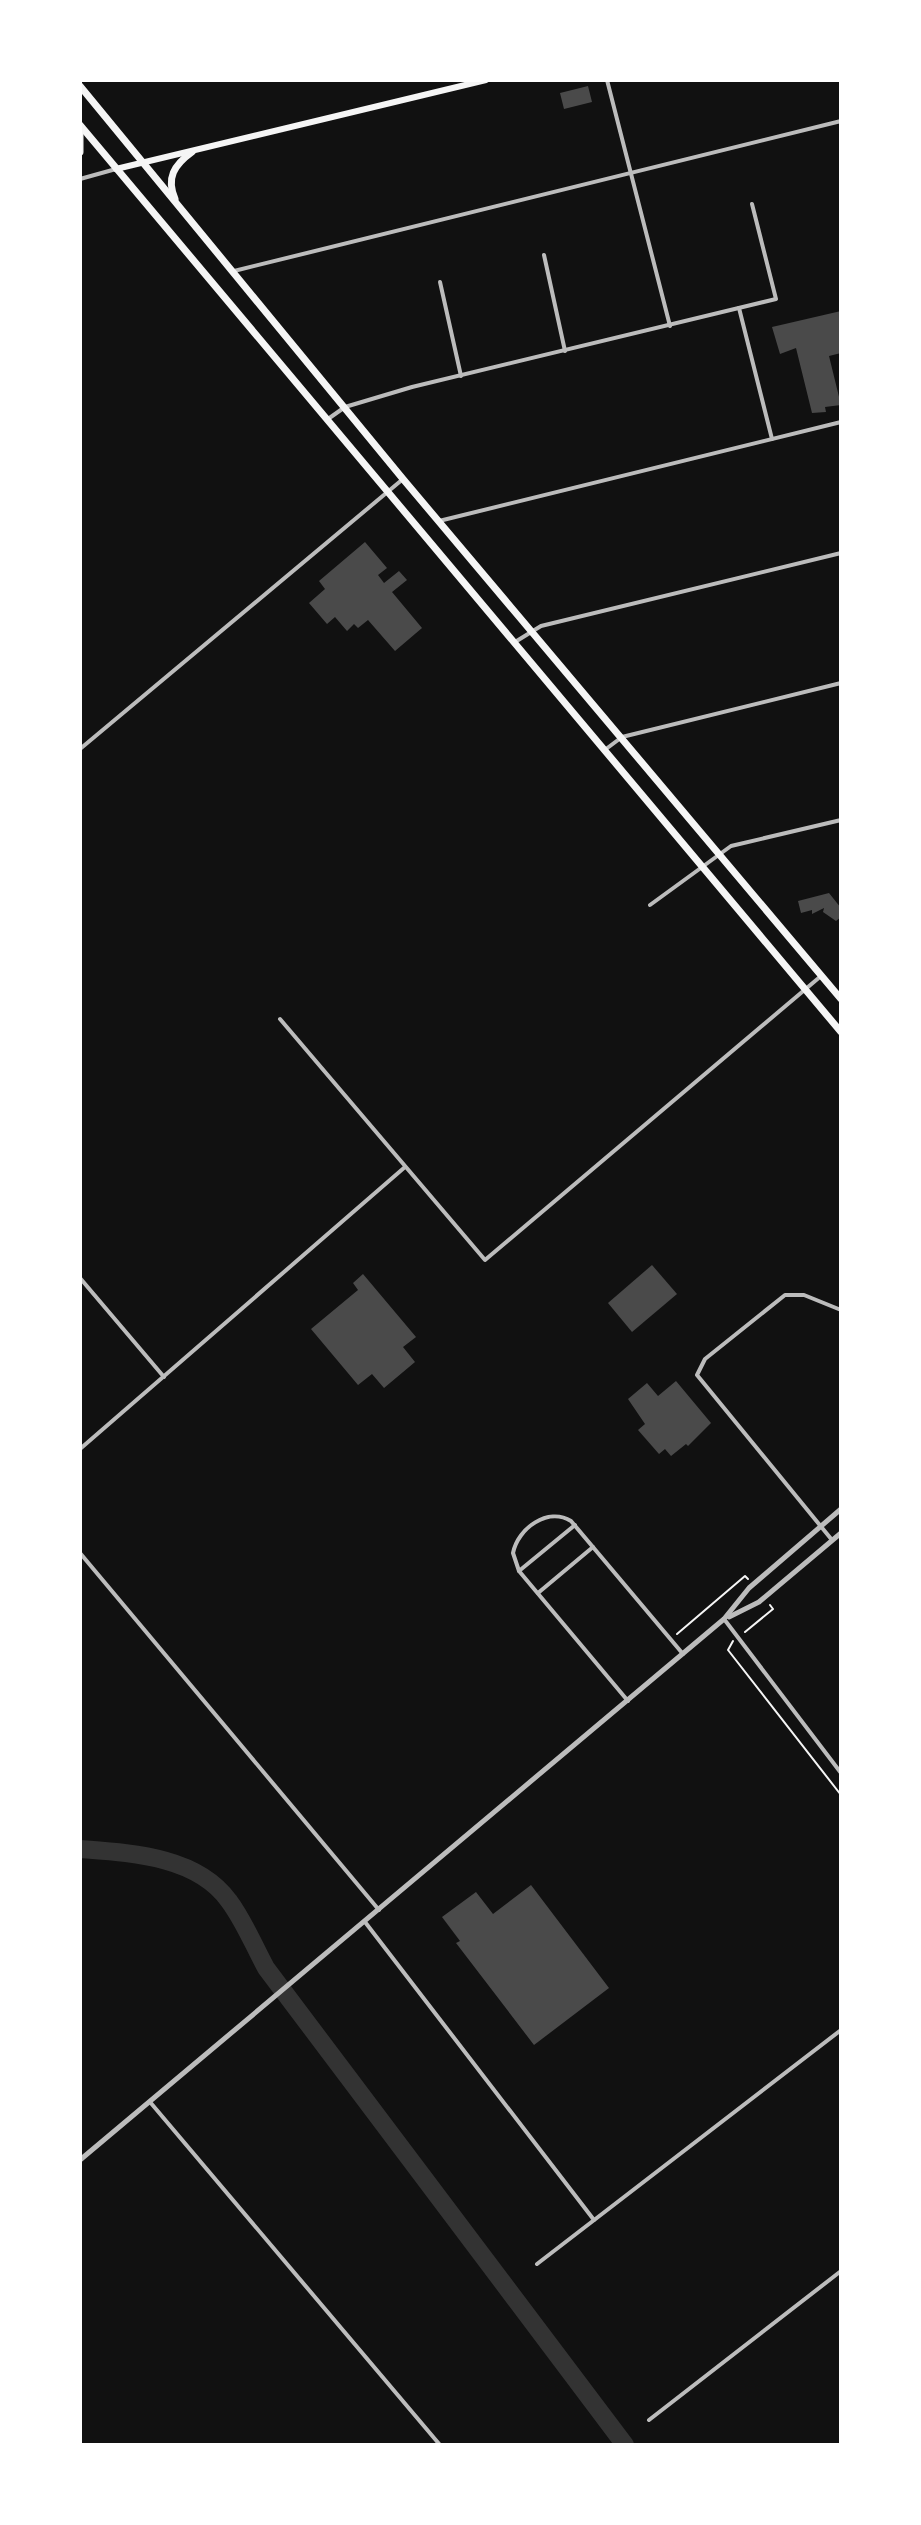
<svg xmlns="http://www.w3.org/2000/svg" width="921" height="2525" font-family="Commissioner,sans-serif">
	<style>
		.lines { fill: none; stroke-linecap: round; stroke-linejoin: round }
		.river { stroke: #333; stroke-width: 18 }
		.building { fill: #4a4a4a }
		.path { stroke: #f5f5f5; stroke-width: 2 }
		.minor { stroke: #bcbcbc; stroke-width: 4 }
		.tertiary { stroke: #bcbcbc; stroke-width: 5 }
		.secondary { stroke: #f5f5f5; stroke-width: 6 }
		.primary { stroke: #f5f5f5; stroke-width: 7 }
	</style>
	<rect width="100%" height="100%" fill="#111"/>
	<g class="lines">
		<path class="river" d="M 80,1849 C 131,1853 197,1856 229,1901 C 244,1921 254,1946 266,1968 L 625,2445"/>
	</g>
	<g class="building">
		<polygon points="588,86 592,102 564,109 560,93"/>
		<polygon points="841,311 841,353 829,356 841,405 825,407 826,412 812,413 796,348 780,354 772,327"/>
		<polygon points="365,542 387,568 378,575 384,583 399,571 407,580 392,592 422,628 395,651 368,620 358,628 354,624 347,631 335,617 327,624 309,603 325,589 319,581"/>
		<polygon points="829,893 841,908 841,917 836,921 823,912 824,908 812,914 812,910 801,913 798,901"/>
		<polygon points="652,1265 677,1294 632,1332 608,1303"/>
		<polygon points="363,1274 416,1337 403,1347 415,1362 384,1388 372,1374 358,1385 311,1329 358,1290 353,1283"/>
		<polygon points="676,1381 711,1423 688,1446 686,1444 671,1456 665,1449 659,1454 638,1430 645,1424 628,1399 647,1383 658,1396"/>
		<polygon points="531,1885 609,1988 534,2045 456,1943 460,1941 442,1917 476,1892 493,1914"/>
	</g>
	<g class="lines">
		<g class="path">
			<polyline points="745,1632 773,1609 770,1605"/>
			<polyline points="677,1634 745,1576 748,1579"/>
			<polyline points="733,1641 728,1650 841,1795"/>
		</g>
		<g class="minor">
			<polyline points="607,80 670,326"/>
			<polyline points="80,179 116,169"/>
			<polyline points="544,255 565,351"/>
			<polyline points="234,271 841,121"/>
			<polyline points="440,282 461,376"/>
			<polyline points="739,308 772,439"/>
			<polyline points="328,419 345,407 412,387 776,299 752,204"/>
			<polyline points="439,521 841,422"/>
			<polyline points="515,642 541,626 841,553"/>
			<polyline points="80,749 403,479"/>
			<polyline points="606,749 622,737 841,683"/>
			<polyline points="650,905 731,846 841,820"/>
			<polyline points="280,1019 485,1260 821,976"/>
			<polyline points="80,1278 164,1377"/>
			<polyline points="80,1449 405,1167"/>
			<polyline points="832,1540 697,1375 705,1359 785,1295 804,1295 841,1310"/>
			<polyline points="80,1553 379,1910"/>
			<polyline points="519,1571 575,1525"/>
			<polyline points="538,1593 593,1547"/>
			<polyline points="724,1619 841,1773"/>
			<path d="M 628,1701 L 519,1571 L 513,1553 C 518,1528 548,1507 571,1521 L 683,1654"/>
			<polyline points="365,1922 594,2220"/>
			<polyline points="150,2102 440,2445"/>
			<polyline points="537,2264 841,2030"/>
			<polyline points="649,2420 841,2271"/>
		</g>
		<g class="tertiary">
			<polyline points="729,1617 759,1602 841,1533"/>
			<polyline points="80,2160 724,1619 749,1588 841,1509"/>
		</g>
		<polyline class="secondary" points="116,169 486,80"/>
		<g class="primary">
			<polyline points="80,86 403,479 841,999"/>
			<polyline points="80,125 841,1032"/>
			<polyline points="80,131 80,152"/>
			<path d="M 175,199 C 166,178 174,165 192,152"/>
		</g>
	</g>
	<rect width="921" height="2525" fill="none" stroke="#ffffff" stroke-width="164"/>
</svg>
